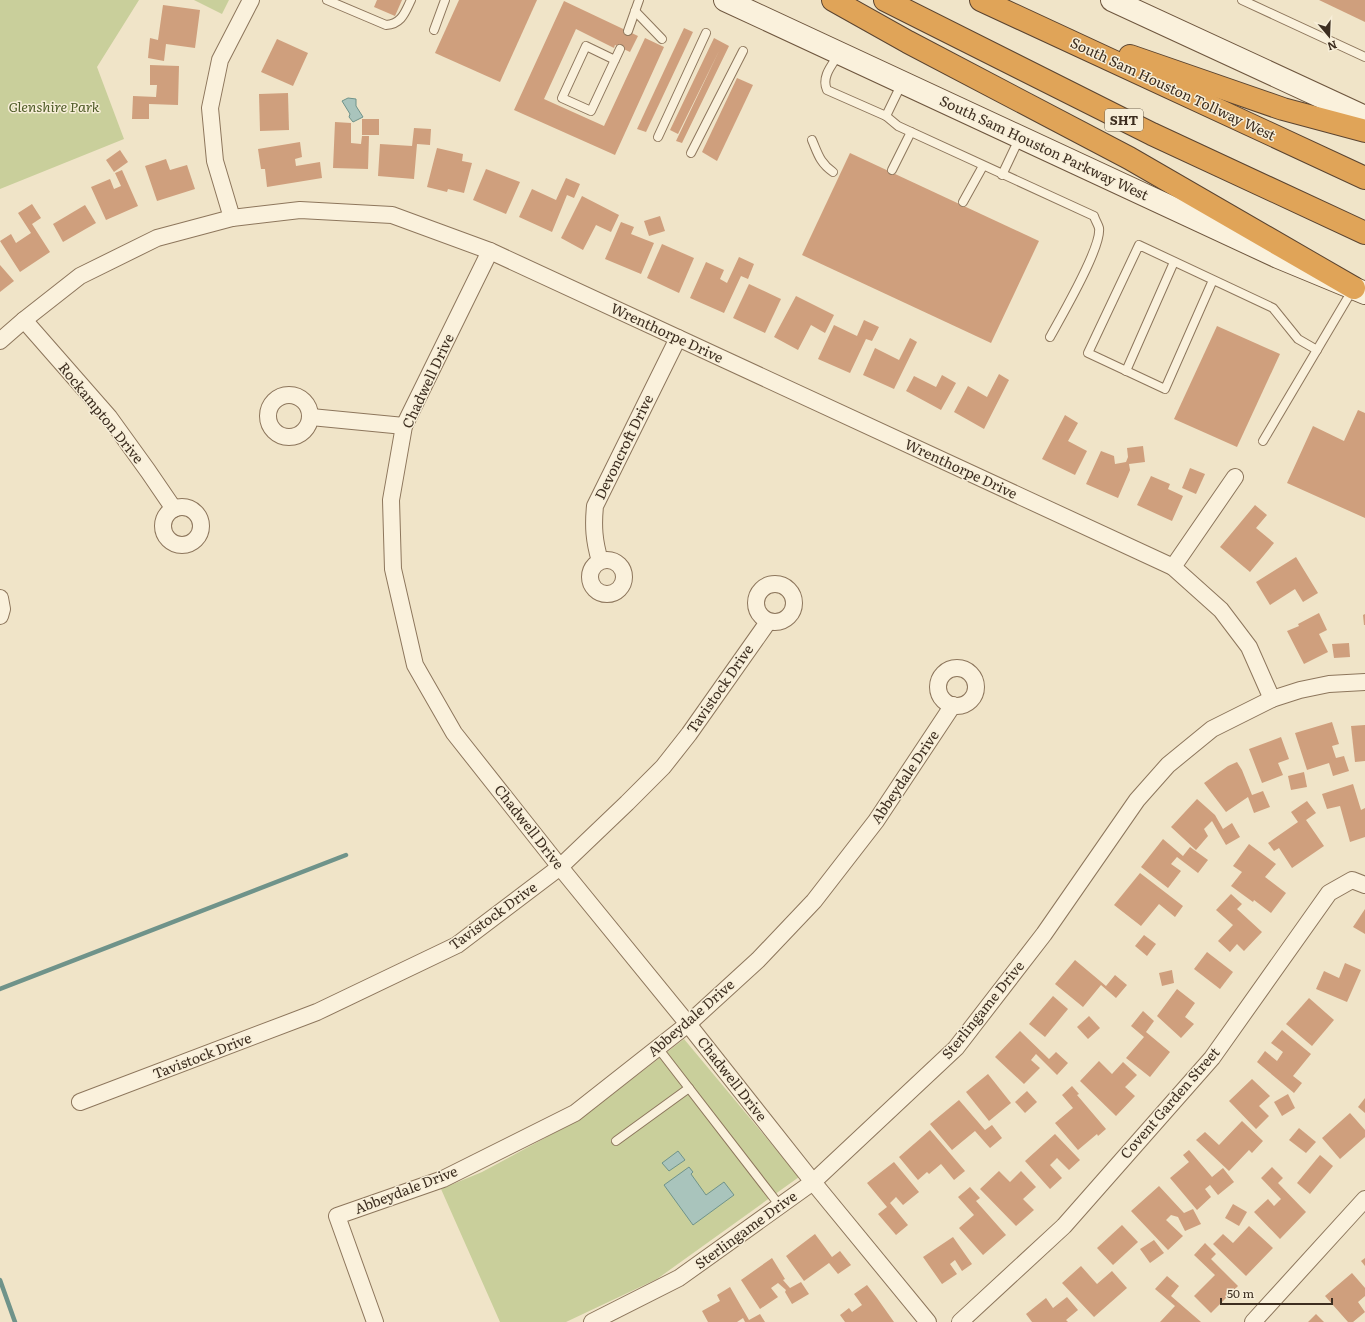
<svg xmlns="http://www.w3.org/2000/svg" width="1365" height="1322" font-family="Literata,serif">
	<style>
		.green { fill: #c9cf9b }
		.water { fill: #a9c4bc; stroke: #6f938a }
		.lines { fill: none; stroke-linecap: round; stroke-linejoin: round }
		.stream { stroke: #6f938a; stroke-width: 4.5 }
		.building { fill: #cf9f7d }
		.lane-casing { stroke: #8d765c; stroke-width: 10 }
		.street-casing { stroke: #8d765c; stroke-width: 18 }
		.secondary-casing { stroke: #6f573f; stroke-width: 24 }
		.highway-casing { stroke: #5b4430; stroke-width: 24 }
		.lane { stroke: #faf1dc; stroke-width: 8 }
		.street { stroke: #faf1dc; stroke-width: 16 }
		.secondary { stroke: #faf1dc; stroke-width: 22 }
		.highway { stroke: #e0a458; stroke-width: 22 }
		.labels { text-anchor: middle; stroke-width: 3; stroke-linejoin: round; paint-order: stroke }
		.shield { fill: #f7eed8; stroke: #756857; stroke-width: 1 }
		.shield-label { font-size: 13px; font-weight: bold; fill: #3d2e20 }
		.street-label { font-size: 14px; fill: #3d2e20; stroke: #f7eed8 }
		.park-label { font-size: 14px; font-style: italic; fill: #4d5a26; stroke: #f7eed8 }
	</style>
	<rect width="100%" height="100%" fill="#f0e4c8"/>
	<g class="green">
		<polygon points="0,0 139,0 97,67 124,139 0,189"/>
		<polygon points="194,0 229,0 222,14"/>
		<polygon points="684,1039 799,1177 657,1279 566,1322 500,1322 441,1189 482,1172 582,1118"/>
	</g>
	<g class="water">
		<polygon points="348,98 356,99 356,106 363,117 353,122 349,117 350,114 342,101"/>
		<polygon points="678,1151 685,1160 669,1171 662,1163"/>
		<polygon points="689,1167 693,1172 691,1174 706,1195 724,1182 734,1195 693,1225 664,1185"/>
	</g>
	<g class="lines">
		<g class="stream">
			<polyline points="0,989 346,855"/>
			<polyline points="0,1280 15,1322"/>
		</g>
	</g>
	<g class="building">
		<polygon points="377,0 402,0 395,16 374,7"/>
		<polygon points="459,0 537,0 500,82 435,53"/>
		<polygon points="1319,0 1365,0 1365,22"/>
		<polygon points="564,1 638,36 630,52 615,45 614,48 576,29 544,99 604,126 645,38 664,47 615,155 514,110"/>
		<polygon points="163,5 200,10 195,48 166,44 164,61 148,58 150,38 158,40"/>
		<polygon points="684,28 693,32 646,132 637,129"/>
		<polygon points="714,38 729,46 682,143 676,141 719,51 678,134 670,130"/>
		<polygon points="277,39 308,53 293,86 261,72"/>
		<polygon points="150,65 179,66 178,105 149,104 149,119 132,119 133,96 156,97 157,85 150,85"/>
		<polygon points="737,78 753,85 717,161 702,152"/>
		<polygon points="288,93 289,130 260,131 259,94"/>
		<rect x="362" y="119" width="17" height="16"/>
		<polygon points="335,122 351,123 351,143 361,144 362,136 369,136 368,169 333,168"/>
		<polygon points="414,128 431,129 430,145 417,144 414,179 378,176 380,144 412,146"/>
		<polygon points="300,142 302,157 295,159 296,166 320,162 322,178 267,187 265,169 261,169 258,149"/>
		<polygon points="437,148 463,154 462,161 472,163 464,193 448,189 447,192 427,187"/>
		<polygon points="120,150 128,162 114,172 106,160"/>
		<polygon points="850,153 1039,241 991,343 802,255"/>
		<polygon points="166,159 170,170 187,165 195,189 157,201 145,166"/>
		<polygon points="486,169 520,182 506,214 473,200"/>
		<polygon points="122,170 138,206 106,220 91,187 110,179 114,189 121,186 115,173"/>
		<polygon points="566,178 580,184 574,198 567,195 552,232 519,217 532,189 556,200"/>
		<polygon points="582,196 619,215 611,232 596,225 583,250 561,238"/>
		<polygon points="32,204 41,218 32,224 50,252 20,272 0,241 11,234 16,243 31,233 18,213"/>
		<polygon points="85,205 96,223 63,242 53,224"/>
		<polygon points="660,216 665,231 649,236 644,221"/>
		<polygon points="621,222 634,227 631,234 654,243 641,274 605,259"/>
		<polygon points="662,244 694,258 679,293 647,278"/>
		<polygon points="739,257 754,264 748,279 741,276 724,313 690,298 706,262 724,270 720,279 727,283"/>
		<polygon points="0,265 14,281 0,292"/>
		<polygon points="749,284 781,299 765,333 733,318"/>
		<polygon points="796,296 834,315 825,333 811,325 798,350 774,337"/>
		<polygon points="864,320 879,327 872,341 866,339 850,373 818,359 834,325 857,336"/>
		<polygon points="1217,326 1280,354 1237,447 1174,419"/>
		<polygon points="910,338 917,342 894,389 863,375 875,348 899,360"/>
		<polygon points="999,374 1009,380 984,429 954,412 968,386 987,397"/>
		<polygon points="942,375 956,383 941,410 906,391 914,376 936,387"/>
		<polygon points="1358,410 1365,413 1365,518 1287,483 1313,426 1344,441"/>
		<polygon points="1065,415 1078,423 1068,441 1087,451 1075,475 1042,459"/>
		<polygon points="1143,446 1145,462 1129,464 1130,470 1118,498 1086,484 1101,451 1114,456 1115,464 1126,462 1128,457 1127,448"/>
		<polygon points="1190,468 1205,474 1196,494 1182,488"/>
		<polygon points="1151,476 1170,484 1168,489 1183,496 1172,521 1137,505"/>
		<polygon points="1255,505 1267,515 1256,528 1274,543 1250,572 1220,547"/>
		<polygon points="1296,557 1318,593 1303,602 1295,589 1270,605 1256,582"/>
		<polygon points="1319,613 1327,630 1319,634 1328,652 1304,664 1287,631 1299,626 1298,624"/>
		<polygon points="1365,614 1365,625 1364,625 1363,615"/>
		<polygon points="1349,643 1350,657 1334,658 1332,644"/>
		<polygon points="1332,722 1339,744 1332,746 1336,758 1344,756 1349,771 1333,776 1329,763 1307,770 1295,733"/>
		<polygon points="1365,725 1365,761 1355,762 1351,726"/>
		<polygon points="1281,737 1289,759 1278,763 1283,775 1262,783 1249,749"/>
		<polygon points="1237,762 1242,770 1252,795 1263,791 1270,807 1254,813 1248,797 1226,812 1204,783 1228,766"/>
		<polygon points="1304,772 1307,787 1291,790 1288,776"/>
		<polygon points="1353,784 1361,810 1365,808 1365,837 1350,842 1340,806 1327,809 1322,794"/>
		<polygon points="1197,799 1215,815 1223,829 1232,823 1240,837 1226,845 1212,821 1204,829 1208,836 1196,850 1171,827"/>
		<polygon points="1307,801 1316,813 1306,820 1324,846 1292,868 1279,848 1274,851 1268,843 1298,822 1291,812"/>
		<polygon points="1163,839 1183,856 1190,847 1208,860 1198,873 1177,857 1171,864 1181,871 1168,888 1141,867"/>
		<polygon points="1249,844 1276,864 1265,877 1286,893 1271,913 1254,900 1253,902 1231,886 1242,872 1233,866"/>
		<polygon points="1140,873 1183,906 1175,917 1159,904 1141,926 1114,905"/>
		<polygon points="1231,894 1242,904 1237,909 1262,932 1244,951 1237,944 1230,952 1218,941 1233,925 1216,910"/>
		<polygon points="1365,909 1365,934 1353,927"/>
		<polygon points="1144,935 1156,944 1147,956 1135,946"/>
		<polygon points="1207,952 1233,972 1220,989 1194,969"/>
		<polygon points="1075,960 1106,986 1115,975 1127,985 1116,998 1101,985 1083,1007 1055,984"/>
		<polygon points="1345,963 1361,970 1347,1002 1316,989 1324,971 1339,978"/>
		<polygon points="1172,970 1174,983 1162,986 1159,973"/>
		<polygon points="1177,989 1195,1003 1185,1017 1194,1024 1181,1038 1157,1016"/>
		<polygon points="1053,996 1068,1009 1045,1037 1029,1024"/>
		<polygon points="1309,998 1334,1020 1312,1046 1286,1024"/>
		<polygon points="1143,1011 1154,1021 1146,1032 1170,1052 1150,1077 1126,1058 1144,1037 1131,1026"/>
		<polygon points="1089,1016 1100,1028 1088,1039 1077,1027"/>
		<polygon points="1282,1030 1311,1054 1293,1076 1302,1083 1294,1093 1257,1062 1265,1051 1277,1061 1283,1052 1271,1043"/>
		<polygon points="1020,1031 1049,1059 1056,1052 1068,1063 1057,1075 1036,1054 1031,1060 1040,1068 1024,1084 995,1057"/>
		<polygon points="1099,1061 1112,1074 1123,1062 1137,1075 1125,1087 1135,1096 1116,1116 1080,1081"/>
		<polygon points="988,1074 1011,1103 989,1121 966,1092"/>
		<polygon points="1252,1079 1270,1096 1259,1106 1269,1116 1256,1129 1229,1101"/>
		<polygon points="1072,1086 1079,1094 1077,1095 1106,1129 1098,1136 1097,1134 1078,1150 1055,1123 1073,1108 1062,1095"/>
		<polygon points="1027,1091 1037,1102 1025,1113 1015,1102"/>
		<polygon points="1288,1094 1295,1108 1282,1116 1274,1102"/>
		<polygon points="1365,1098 1365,1113 1358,1107"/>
		<polygon points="959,1100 985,1130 992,1125 1002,1138 990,1148 975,1131 952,1150 930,1124"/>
		<polygon points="1350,1113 1365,1130 1365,1137 1340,1159 1322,1138"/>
		<polygon points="1242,1121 1263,1141 1252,1153 1249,1150 1229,1171 1196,1140 1205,1132 1219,1145"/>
		<polygon points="1299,1128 1316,1142 1306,1153 1289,1140"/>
		<polygon points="930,1130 965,1171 954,1180 941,1164 929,1174 927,1172 918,1180 899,1157"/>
		<polygon points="1055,1134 1080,1160 1069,1170 1057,1158 1050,1165 1062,1178 1050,1189 1025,1161"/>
		<polygon points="1189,1150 1212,1177 1223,1168 1234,1182 1218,1195 1210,1185 1205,1189 1211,1197 1197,1210 1170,1178 1189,1162 1183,1155"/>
		<polygon points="1320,1155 1333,1166 1310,1194 1297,1183"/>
		<polygon points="894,1162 919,1192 903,1205 896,1197 890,1203 908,1225 896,1235 878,1214 887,1207 867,1183"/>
		<polygon points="1272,1167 1283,1178 1278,1183 1306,1212 1280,1239 1254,1212 1268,1199 1274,1206 1281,1199 1261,1178"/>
		<polygon points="999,1171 1010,1182 1021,1171 1036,1187 1023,1199 1034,1210 1016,1226 980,1189"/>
		<polygon points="1159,1186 1184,1213 1193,1209 1201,1224 1185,1231 1178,1217 1171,1215 1166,1220 1183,1236 1168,1250 1131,1211"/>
		<polygon points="970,1187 980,1198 976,1201 1006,1235 983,1255 959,1228 974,1215 958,1197"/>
		<polygon points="1233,1204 1247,1212 1239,1226 1225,1218"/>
		<polygon points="1122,1225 1138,1242 1113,1265 1097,1248"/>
		<polygon points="1249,1226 1273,1248 1246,1276 1213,1244 1223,1234 1233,1243"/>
		<polygon points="815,1234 832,1257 840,1251 851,1265 838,1274 829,1263 804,1281 786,1256"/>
		<polygon points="953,1237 972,1264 962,1271 955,1260 950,1264 957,1274 942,1284 923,1257"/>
		<polygon points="1154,1240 1164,1253 1150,1263 1140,1249"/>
		<polygon points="1205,1243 1216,1254 1211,1259 1238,1286 1211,1313 1194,1296 1215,1275 1194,1255"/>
		<polygon points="772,1258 785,1279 783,1280 790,1288 801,1282 809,1294 792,1304 785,1292 786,1290 778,1283 771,1288 778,1297 760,1309 741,1280"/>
		<polygon points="1365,1258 1365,1266 1361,1261"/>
		<polygon points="1081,1266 1097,1284 1112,1271 1127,1288 1094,1317 1062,1283"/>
		<polygon points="1352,1273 1365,1288 1365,1296 1358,1302 1365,1312 1353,1322 1348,1322 1325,1296"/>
		<polygon points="1167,1276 1179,1286 1171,1296 1201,1322 1160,1322 1175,1306 1155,1289"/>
		<polygon points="867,1285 877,1298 894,1322 845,1322 840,1315 849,1308 852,1312 862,1305 854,1294"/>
		<polygon points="730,1287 749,1320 760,1314 765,1322 745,1322 743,1318 737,1322 708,1322 702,1311 720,1301 717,1295"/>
		<polygon points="1067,1297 1078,1310 1066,1320 1068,1322 1032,1322 1026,1314 1046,1298 1053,1308"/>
		<polygon points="1316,1314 1324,1322 1308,1322"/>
	</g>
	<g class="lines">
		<g class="lane-casing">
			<g id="lane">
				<path d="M 327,0 L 386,25 C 402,24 405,12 411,0"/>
				<polyline points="1242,0 1365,57"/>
				<polyline points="635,11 662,39"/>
				<polyline points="434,30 445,0"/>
				<polyline points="628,31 639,0"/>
				<path d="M 839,54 C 832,65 821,77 827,90 L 886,116"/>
				<polyline points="615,60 586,46 562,98 591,111 620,49"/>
				<path d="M 902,83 L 886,116 L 898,126 L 1094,216 C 1095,220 1098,224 1099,228 C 1102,247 1061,317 1050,337"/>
				<polyline points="658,137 706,33"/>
				<path d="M 812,140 C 818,154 820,163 833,172"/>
				<polyline points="691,153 743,51"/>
				<polyline points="892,170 911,132"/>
				<polyline points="1002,175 1020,137"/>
				<polyline points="963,202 983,166"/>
				<polyline points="1213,280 1165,389 1088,353 1139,245 1273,308 1298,339 1317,350"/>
				<polyline points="1126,371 1174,262"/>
				<polyline points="1263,441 1353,289"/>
				<polyline points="658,1048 780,1206"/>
				<polyline points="616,1141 689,1088"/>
			</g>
		</g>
		<g class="street-casing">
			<g id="street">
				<polyline points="232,218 215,161 210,108 220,60 251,0"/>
				<polyline points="490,251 404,426 391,500 393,569 415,665 454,733 560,867 688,1024 813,1182 928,1322"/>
				<polyline points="24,320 109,417 148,471 174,509"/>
				<polyline points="0,341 24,320 80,276 157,238 232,218 300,210 392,215 490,251 1173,567 1221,610 1249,647 1272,699"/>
				<circle cx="289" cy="416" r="21"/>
				<polyline points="311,417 404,426"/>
				<circle cx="182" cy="526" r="19"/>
				<circle cx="607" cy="577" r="17"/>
				<path d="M 600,561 C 594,541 593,526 595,506 L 678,338"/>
				<polyline points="1173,567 1235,477"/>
				<circle cx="775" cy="603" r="19"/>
				<polyline points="0,598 2,609 0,616"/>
				<circle cx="957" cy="687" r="19"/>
				<polyline points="80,1102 317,1012 457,945 560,867 627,803 663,767 689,734 768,622"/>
				<polyline points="375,1322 337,1216 443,1179 575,1113 688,1024 758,960 814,901 876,821 953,705"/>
				<polyline points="592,1322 679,1278 813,1182 956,1048 1044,934 1137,800 1168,765 1212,729 1272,699 1300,690 1329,684 1365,682"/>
				<polyline points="960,1322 1064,1226 1212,1058 1329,893 1352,880 1365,885"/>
				<polyline points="1253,1322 1365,1199"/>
			</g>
		</g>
		<g class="secondary-casing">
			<g id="secondary">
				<polyline points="725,0 1278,257 1365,293"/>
				<polyline points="1112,0 1365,117"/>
			</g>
		</g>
		<g class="highway-casing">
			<g id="highway">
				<polyline points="833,0 908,42 1129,158 1354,288"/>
				<polyline points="885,0 1152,134 1365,233"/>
				<polyline points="981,0 1365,178"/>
				<polyline points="1130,56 1283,109 1365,131"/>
			</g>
		</g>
		<use href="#lane" class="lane"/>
		<use href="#street" class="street"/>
		<use href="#secondary" class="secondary"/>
		<use href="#highway" class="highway"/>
	</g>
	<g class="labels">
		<rect class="shield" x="1105" y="109" width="38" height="22" rx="3"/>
		<g class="shield-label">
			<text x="1124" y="125">SHT</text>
		</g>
		<g class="street-label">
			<text transform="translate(1173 89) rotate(25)" y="5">South Sam Houston Tollway West</text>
			<text transform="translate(1044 148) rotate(25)" y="5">South Sam Houston Parkway West</text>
			<text transform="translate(667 333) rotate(25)" y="5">Wrenthorpe Drive</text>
			<text transform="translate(428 381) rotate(-65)" y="5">Chadwell Drive</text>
			<text transform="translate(101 413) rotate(51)" y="5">Rockampton Drive</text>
			<text transform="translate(624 447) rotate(-64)" y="5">Devoncroft Drive</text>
			<text transform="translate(961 469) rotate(25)" y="5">Wrenthorpe Drive</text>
			<text transform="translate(720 689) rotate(-55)" y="5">Tavistock Drive</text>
			<text transform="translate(905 777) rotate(-56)" y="5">Abbeydale Drive</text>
			<text transform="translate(529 827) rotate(52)" y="5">Chadwell Drive</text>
			<text transform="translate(493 916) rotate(-36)" y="5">Tavistock Drive</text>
			<text transform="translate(983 1010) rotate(-51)" y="5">Sterlingame Drive</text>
			<text transform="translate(691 1018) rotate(-41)" y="5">Abbeydale Drive</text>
			<text transform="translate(202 1056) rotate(-21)" y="5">Tavistock Drive</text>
			<text transform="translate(732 1079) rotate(52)" y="5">Chadwell Drive</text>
			<text transform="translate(1170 1103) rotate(-49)" y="5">Covent Garden Street</text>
			<text transform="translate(406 1190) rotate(-21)" y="5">Abbeydale Drive</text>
			<text transform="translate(746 1230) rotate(-36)" y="5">Sterlingame Drive</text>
		</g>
		<g class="park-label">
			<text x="54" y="112">Glenshire Park</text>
		</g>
	</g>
	<g transform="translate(1329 36) rotate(161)" stroke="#f7eed8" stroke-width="3" paint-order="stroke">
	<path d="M0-3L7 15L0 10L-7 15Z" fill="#3d2e20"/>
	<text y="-6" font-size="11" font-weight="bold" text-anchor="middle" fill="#3d2e20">N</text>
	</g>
	<path d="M1221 1298v6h111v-6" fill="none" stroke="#3d2e20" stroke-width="2"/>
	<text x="1227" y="1298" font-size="12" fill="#3d2e20" stroke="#f7eed8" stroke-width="3" paint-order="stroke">50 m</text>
</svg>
